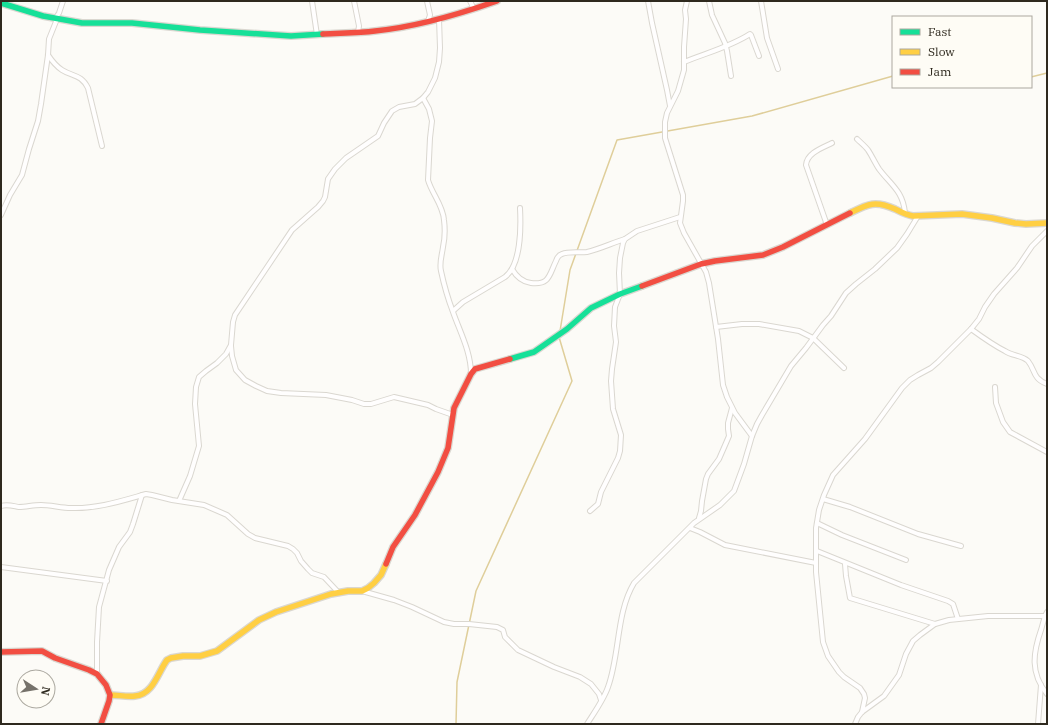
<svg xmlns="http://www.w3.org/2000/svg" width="1048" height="725" font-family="'IBM Plex Serif',serif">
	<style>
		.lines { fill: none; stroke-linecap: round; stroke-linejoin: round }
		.stream { stroke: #dfce9a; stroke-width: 1.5 }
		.street-casing { stroke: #dad7d0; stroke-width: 6 }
		.fast-casing { stroke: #dad7d0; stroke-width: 8 }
		.slow-casing { stroke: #dad7d0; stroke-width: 8 }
		.jam-casing { stroke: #dad7d0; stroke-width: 8 }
		.street { stroke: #fffefe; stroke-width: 4 }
		.fast { stroke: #16e098; stroke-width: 5.5 }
		.slow { stroke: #ffcf43; stroke-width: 5.5 }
		.jam { stroke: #f24e42; stroke-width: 5.5 }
	</style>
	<rect width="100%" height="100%" fill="#fcfbf7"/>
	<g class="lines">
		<g class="stream">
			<polyline points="1031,77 1047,73"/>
			<polyline points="560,331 570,270 617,140 752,116 893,76"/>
			<polyline points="456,724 457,682 476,591 572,381 559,337"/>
		</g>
		<g class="street-casing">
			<g id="street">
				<polyline points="312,1 317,35"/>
				<polyline points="354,1 359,26 358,32"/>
				<polyline points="427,1 430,15 428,21"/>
				<polyline points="470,1 474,9"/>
				<polyline points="648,1 652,23 667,90 670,106"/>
				<polyline points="687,1 685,10 686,19 684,47 684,70 678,91 667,113 665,122 665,138 683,195 683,201 680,223 684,233 706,272 709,283 718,339 723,385 727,397 735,413 752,436"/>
				<polyline points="709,1 712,15 725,43 727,51 731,76"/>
				<polyline points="761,1 767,38 778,69"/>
				<polyline points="55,19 59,13 63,1"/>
				<path d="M 48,55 C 52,61 56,66 62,70 C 73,77 81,74 88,88 L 102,146"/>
				<path d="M 684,62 C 706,53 730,47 750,34 L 751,35 L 759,56"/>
				<path d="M 423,98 L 429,109 L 432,121 L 430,138 L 428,180 C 432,194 443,205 444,220 C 445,228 445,238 443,247 C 442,255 439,263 441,271 C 444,285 448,299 453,312 C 460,332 471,352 471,374"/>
				<path d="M 857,139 C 861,143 865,146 868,150 C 872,156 875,163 879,169 C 891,185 903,191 905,213"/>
				<polyline points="1,215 10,195 22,175 29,149 38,121 41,104 48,55 49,39 57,19"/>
				<path d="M 827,225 L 806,165 C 807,153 822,148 832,143"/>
				<path d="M 512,269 C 516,276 523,282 531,283 C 550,285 549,275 556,261 C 557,258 558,255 562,254 C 569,251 579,253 587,252 C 600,249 612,243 625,239"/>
				<path d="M 453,311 L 463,302 L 505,277 C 521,265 521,227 520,208"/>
				<polyline points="716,327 742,324 759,324 799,331 813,338 844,368"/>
				<path d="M 971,329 C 982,337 993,345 1005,351 C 1012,356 1022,355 1028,361 C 1036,371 1032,378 1047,384"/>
				<polyline points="231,346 232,356 236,370 245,380 256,386 267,391 281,393 326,395 352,400 364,404 371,404 394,397 428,405 436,409 453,415"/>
				<polyline points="995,387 996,403 1003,422 1010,432 1047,452"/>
				<polyline points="823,499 850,507 918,534 961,546"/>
				<polyline points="179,501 190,476 199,446 195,404 196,387 199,377 206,371 217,363 226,354 231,345 233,322 235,315 292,230 318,207 323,201 325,197 328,179 335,169 346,158 378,136 384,123 392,111 399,107 415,104 423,98 428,92 435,78 439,62 440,48 439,19"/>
				<path d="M 1,506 C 7,504 13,506 19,507 C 26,507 33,505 41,505 C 51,505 61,508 71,508 C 97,509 121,501 146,494 L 152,495 L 172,500 L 204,505 L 227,515 L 248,534 L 255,538 L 288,546 L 293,549 L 297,553 L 301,561 L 308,569 L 312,573 L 324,577 L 339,593"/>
				<polyline points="590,511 598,504 601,492 618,458 620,451 621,435 613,409 611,381 612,369 616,342 614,326 615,307 620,294 619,273 620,258 623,243 625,239 637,231 680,217"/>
				<polyline points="699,518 701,511 702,501 706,479 708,474 719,459 726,443 729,436 728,429 728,423 732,408"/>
				<polyline points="817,523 842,535 906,560"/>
				<polyline points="690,528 700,532 725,545 816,563"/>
				<polyline points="817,551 901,585 948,601 953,604 958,619"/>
				<polyline points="845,564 846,576 850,598 935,624"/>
				<polyline points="1,567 107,581"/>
				<polyline points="362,591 394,600 412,607 444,622 454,624 469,624 497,627 503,630 505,637 518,650 554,667 580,677 591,684 599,694 601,700"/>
				<path d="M 1047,612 C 1044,617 1043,624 1041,630 C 1033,653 1030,673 1047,694"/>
				<polyline points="97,674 97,642 99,607 109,570 119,547 130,532 133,524 142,495"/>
				<polyline points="862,712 865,698 864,694 860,688 844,677 839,672 828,656 823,642 816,572 816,528 819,510 824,495 833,475 865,439 902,388 910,380 918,375 931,368 938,362 971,329 979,319 985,307 994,294 1017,268 1032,246 1047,231"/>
				<path d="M 587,724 C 594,713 604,699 608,687 C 620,654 616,613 634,583 L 694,523 L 720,505 L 734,491 L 744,464 L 752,436 L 757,424 L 762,415 L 791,366 L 806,348 L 823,325 L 831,316 L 846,293 L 856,284 L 875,269 L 897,248 L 907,234 L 918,216"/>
				<polyline points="855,724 858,717 862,712 884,696 899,675 906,654 913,641 920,635 935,624 949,620 988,616 1045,616"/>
				<polyline points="1038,724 1041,685"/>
			</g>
		</g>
		<g class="fast-casing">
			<g id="fast">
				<polyline points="1,3 43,16 82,23 132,23 200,30 291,36 323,34"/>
				<polyline points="510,359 534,352 567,329 591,308 620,294 642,286"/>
			</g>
		</g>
		<g class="slow-casing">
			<g id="slow">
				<path d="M 850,213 C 868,204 875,200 895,209 C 901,212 906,215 913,216 L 962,214 L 992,218 L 1015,223 L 1026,224 L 1047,223"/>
				<path d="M 110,695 C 118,695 127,697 135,696 C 153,695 158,672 167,660 L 171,658 L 183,656 L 200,656 L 217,651 L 259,620 L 276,612 L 331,594 L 348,591 L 362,591 L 368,588 L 374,583 L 381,575 L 386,564"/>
			</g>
		</g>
		<g class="jam-casing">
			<g id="jam">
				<path d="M 323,34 C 340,33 358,33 375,31 C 417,27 457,15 497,1"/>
				<polyline points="642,286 701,264 715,261 763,255 783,247 850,213"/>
				<polyline points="386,564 393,547 415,515 438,472 448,448 454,408 471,374 475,369 510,359"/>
				<polyline points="1,652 42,651 55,658 89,670 97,674 106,685 110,695 109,701 101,724"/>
			</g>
		</g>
		<use href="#street" class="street"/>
		<use href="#fast" class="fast"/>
		<use href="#slow" class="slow"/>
		<use href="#jam" class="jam"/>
	</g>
	<rect width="1048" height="725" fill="none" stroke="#2e291e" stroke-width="4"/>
	<rect x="892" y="16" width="140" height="72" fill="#fefcf5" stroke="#aba89f"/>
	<rect x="900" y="29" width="20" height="6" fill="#16e098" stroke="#aba89f"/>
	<text x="928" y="36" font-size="12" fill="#2e291e">Fast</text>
	<rect x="900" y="49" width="20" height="6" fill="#ffcf43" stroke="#aba89f"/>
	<text x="928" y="56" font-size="12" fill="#2e291e">Slow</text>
	<rect x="900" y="69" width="20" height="6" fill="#f24e42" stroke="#aba89f"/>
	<text x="928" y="76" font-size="12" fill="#2e291e">Jam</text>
	<g transform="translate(36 689) rotate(102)"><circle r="19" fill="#fefcf5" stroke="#aba89f"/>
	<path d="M0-3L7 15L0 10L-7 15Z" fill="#76726a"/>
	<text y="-6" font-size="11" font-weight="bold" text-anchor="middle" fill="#2e291e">N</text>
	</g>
</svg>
